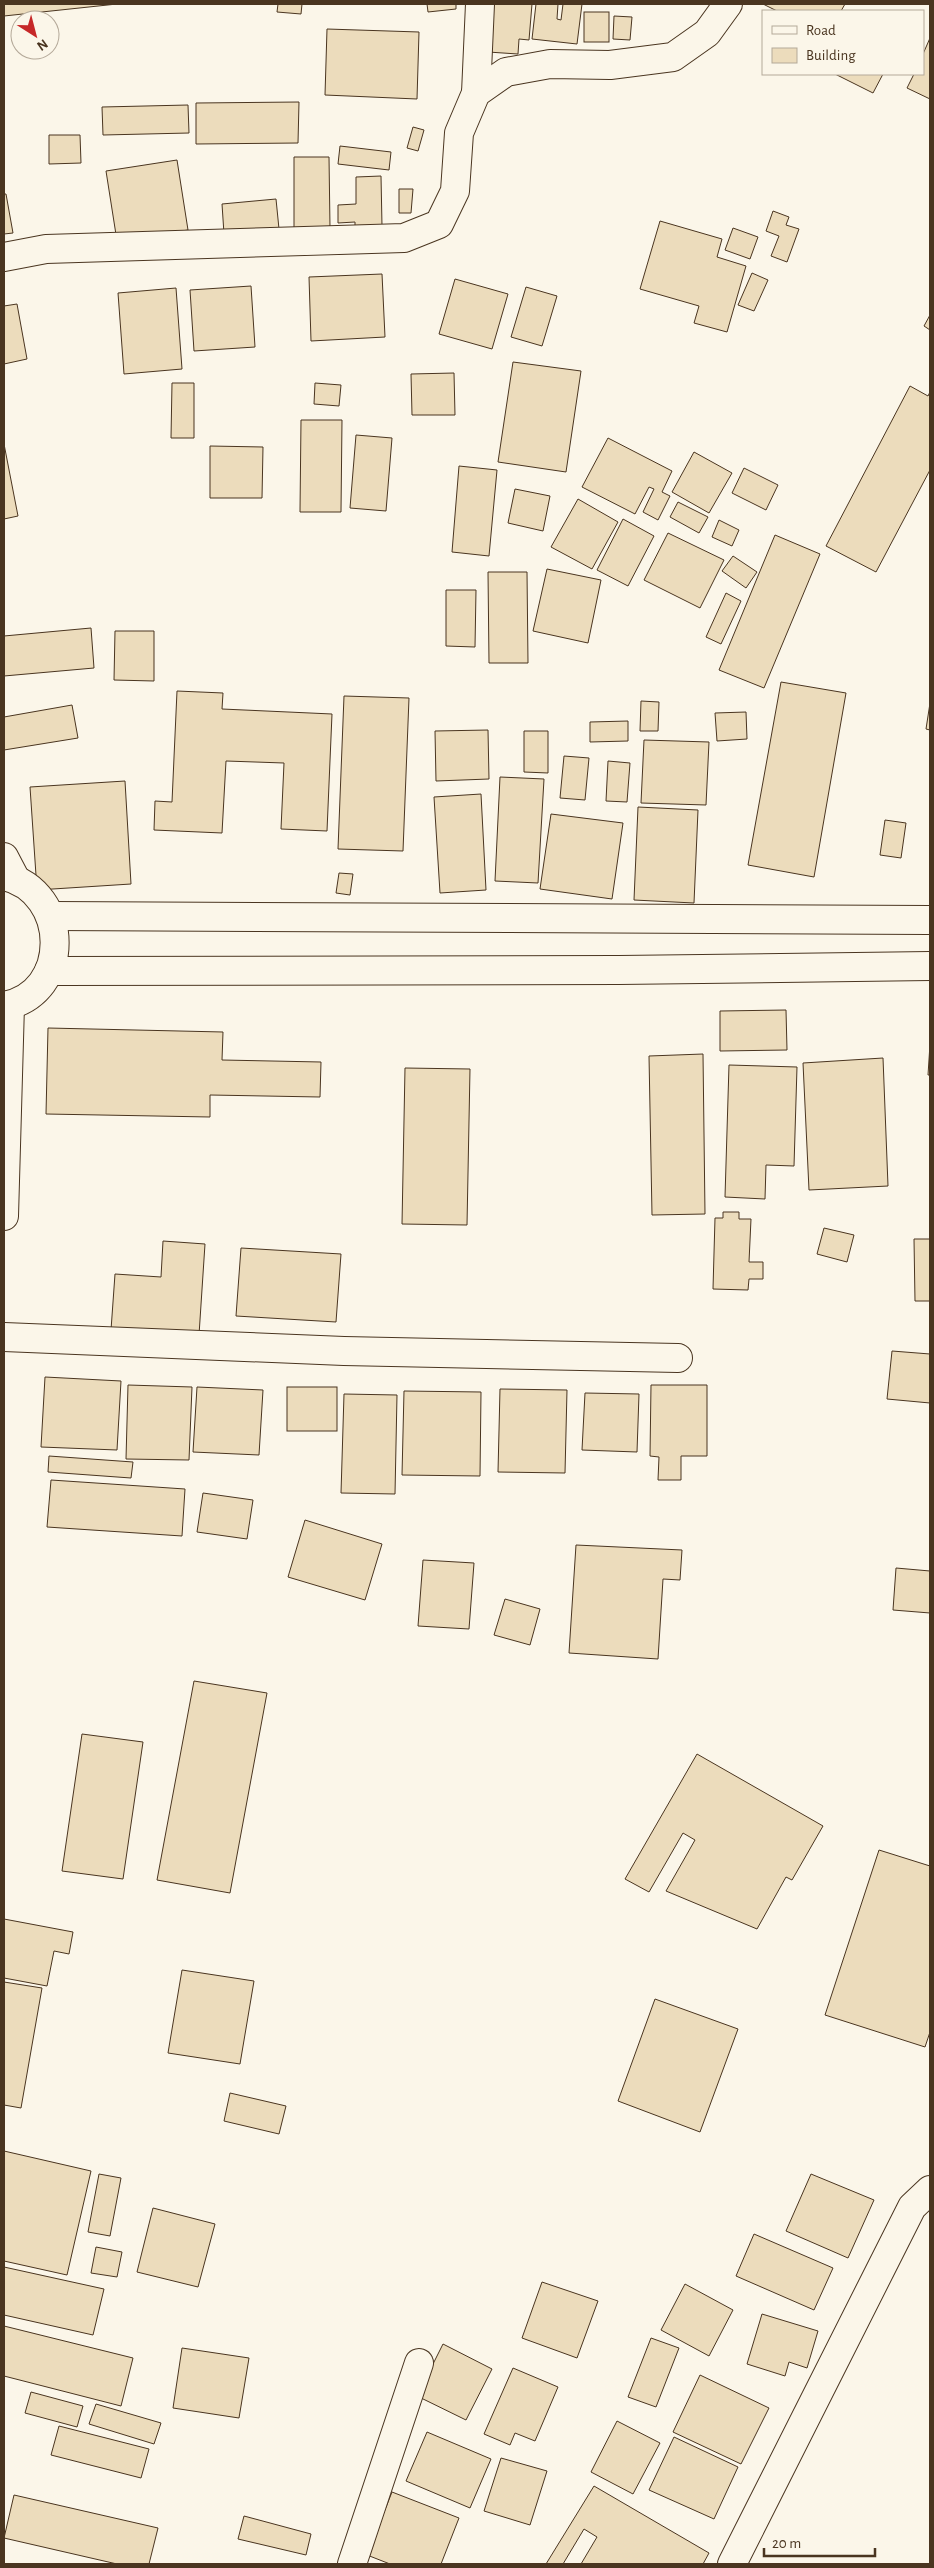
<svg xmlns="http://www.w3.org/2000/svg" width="934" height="2568" font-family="'Alegreya Sans',sans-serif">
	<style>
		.building { fill: #ecdcbc; stroke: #4a3520 }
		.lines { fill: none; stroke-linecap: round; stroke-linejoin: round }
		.minor-casing { stroke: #4a3520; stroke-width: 30 }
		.tertiary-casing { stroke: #4a3520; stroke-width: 30 }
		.secondary-casing { stroke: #4a3520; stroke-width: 30 }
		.minor { stroke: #fbf6e9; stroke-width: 28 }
		.tertiary { stroke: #fbf6e9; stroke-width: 28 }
		.secondary { stroke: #fbf6e9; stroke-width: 28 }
	</style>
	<rect width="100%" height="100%" fill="#fbf6e9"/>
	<g class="building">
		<polygon points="4,4 117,4 4,16"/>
		<polygon points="278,4 302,4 301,14 277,12"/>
		<polygon points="427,4 456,4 456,9 428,12"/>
		<polygon points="492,4 532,4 529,40 519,39 518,54 488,52"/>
		<polygon points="536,4 558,4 557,19 561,20 563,4 582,4 577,44 532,39"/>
		<polygon points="763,4 845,4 841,11 777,11"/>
		<rect x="584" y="12" width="25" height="30"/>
		<polygon points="614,16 632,17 630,40 613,39"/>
		<polygon points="327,29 419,32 417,99 325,95"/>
		<polygon points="930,38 930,99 907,88 914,74 923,74 923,54"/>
		<polygon points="835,74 883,74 873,93"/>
		<polygon points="299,102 298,143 196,144 196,103"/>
		<polygon points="188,105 189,133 103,135 102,107"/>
		<polygon points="413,127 424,130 418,151 407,148"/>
		<polygon points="49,135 80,135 81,163 49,164"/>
		<polygon points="340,146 391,152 389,170 338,164"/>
		<polygon points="294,157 329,157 330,228 294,228"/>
		<polygon points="177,160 188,230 117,241 106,171"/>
		<polygon points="381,176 382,226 355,227 355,222 338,223 338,205 356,204 356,177"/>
		<polygon points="399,189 413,189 411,213 399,213"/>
		<polygon points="4,194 6,194 13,233 4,234"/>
		<polygon points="276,199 279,229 224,234 222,204"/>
		<polygon points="773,211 789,217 786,225 799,229 787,262 771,256 779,236 766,231"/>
		<polygon points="660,221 722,239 717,257 746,266 727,332 694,323 699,306 640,289"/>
		<polygon points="733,228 758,237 750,259 725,250"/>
		<polygon points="752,273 768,280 754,311 738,305"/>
		<polygon points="382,274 385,337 311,341 309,277"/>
		<polygon points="455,279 508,294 492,349 439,334"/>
		<polygon points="251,286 255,347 194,351 190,290"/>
		<polygon points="526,287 557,296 542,346 511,337"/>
		<polygon points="176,288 182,369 124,374 118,293"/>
		<polygon points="17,304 27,359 4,364 4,306"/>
		<polygon points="930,315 930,330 924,326"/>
		<polygon points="513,362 581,371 566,472 498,462"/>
		<polygon points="454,373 455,415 412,415 411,374"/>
		<polygon points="172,383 194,383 194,438 171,438"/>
		<polygon points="315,383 341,385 339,406 314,404"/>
		<polygon points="910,386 928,396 930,392 930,470 876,572 826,546"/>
		<polygon points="301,420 342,420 341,512 300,512"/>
		<polygon points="356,435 392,438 386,511 350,508"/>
		<polygon points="608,438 672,471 662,492 670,496 658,520 643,512 654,489 649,487 635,514 582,487"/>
		<polygon points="4,444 18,516 4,519"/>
		<polygon points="210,446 263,447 262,498 210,498"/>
		<polygon points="694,452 732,473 709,513 672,492"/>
		<polygon points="459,466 497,470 489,556 452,552"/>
		<polygon points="744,468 778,485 766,510 732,493"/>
		<polygon points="515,489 550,496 543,531 508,523"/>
		<polygon points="578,499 618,522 592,569 551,547"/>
		<polygon points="678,502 708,517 699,533 670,517"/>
		<polygon points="623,519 654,536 628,586 597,570"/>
		<polygon points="719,520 739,530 732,546 712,537"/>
		<polygon points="668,533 724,560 700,608 644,580"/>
		<polygon points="775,535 820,554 764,688 719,670"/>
		<polygon points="733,556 757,572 746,588 722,571"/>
		<polygon points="547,569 601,580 588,643 533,631"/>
		<polygon points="488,572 527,572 528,663 489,663"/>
		<polygon points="446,590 476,590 475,647 446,646"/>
		<polygon points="726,593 741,601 721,644 706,637"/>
		<polygon points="91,628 94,668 4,676 4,636"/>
		<polygon points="115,631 154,631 154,681 114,680"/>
		<polygon points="781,682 846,693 814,877 748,865"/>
		<polygon points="177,691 223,693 222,709 332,714 327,831 281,829 284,763 226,761 222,833 154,830 155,801 172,802"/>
		<polygon points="344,696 409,698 403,851 338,849"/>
		<polygon points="641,701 659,702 658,731 640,731"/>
		<polygon points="930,703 930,730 926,729"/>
		<polygon points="72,705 78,738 4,750 4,717"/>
		<polygon points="746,712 747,739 717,741 715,713"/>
		<polygon points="628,721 628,741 590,742 590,722"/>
		<polygon points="488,730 489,779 436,781 435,731"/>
		<polygon points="524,731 548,731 548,773 524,772"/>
		<polygon points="644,740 709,742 706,805 641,803"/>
		<polygon points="564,756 589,758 585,800 560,798"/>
		<polygon points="608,761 630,763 627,802 606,801"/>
		<polygon points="500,777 544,779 538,883 495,881"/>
		<polygon points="125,781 131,884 37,890 30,787"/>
		<polygon points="481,794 486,890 440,893 434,797"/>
		<polygon points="638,807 698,810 694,903 634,900"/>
		<polygon points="551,814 623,823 612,899 540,889"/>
		<polygon points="885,820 906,823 901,858 880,855"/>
		<polygon points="339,873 353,874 350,895 336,893"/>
		<polygon points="786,1010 787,1050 720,1051 720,1011"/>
		<polygon points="48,1028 223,1032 222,1060 321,1062 320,1097 210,1095 210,1117 46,1114"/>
		<polygon points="930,1044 930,1075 928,1075"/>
		<polygon points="703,1054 705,1214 652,1215 649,1056"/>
		<polygon points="883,1058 888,1186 809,1190 803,1063"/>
		<polygon points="729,1065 797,1067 794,1166 766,1165 765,1199 725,1197"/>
		<polygon points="405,1068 470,1069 467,1225 402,1224"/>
		<polygon points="723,1212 739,1212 739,1219 751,1219 749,1262 763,1262 763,1279 749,1279 748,1290 713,1289 715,1218 723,1218"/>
		<polygon points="824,1228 854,1235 847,1262 817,1254"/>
		<polygon points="914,1239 930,1239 930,1301 915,1301"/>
		<polygon points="163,1241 205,1244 199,1335 111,1330 115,1274 161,1277"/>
		<polygon points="241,1248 341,1254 336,1322 236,1316"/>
		<polygon points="892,1351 930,1354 930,1403 887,1399"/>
		<polygon points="45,1377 121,1381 117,1450 41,1447"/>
		<polygon points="128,1385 192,1387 189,1460 126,1459"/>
		<polygon points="651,1385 707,1385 707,1456 681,1456 681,1480 658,1480 659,1457 650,1456"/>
		<polygon points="197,1387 263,1390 259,1455 193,1452"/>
		<rect x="287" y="1387" width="50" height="44"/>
		<polygon points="500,1389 567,1390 565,1473 498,1472"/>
		<polygon points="404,1391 481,1392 480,1476 402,1475"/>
		<polygon points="585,1393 639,1394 637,1452 582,1450"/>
		<polygon points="344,1394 397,1395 395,1494 341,1493"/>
		<polygon points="49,1456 133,1462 131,1478 48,1472"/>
		<polygon points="51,1480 185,1489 182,1536 47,1527"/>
		<polygon points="203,1493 253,1500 247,1539 197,1532"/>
		<polygon points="305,1520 382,1544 365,1600 288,1577"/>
		<polygon points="576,1545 682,1550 680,1580 663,1579 658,1659 569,1653"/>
		<polygon points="423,1560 474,1563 469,1629 418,1626"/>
		<polygon points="896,1568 930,1571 930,1613 893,1610"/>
		<polygon points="505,1599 540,1609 530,1645 494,1635"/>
		<polygon points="194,1681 267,1693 230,1893 157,1880"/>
		<polygon points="82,1734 143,1742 123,1879 62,1871"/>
		<polygon points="697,1754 823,1826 792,1880 786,1877 757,1929 666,1891 695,1840 683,1833 649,1892 625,1879"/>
		<polygon points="879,1850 930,1866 930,2032 925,2047 825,2015"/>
		<polygon points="4,1919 73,1932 69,1954 54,1951 47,1986 4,1978"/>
		<polygon points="182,1970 254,1981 240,2064 168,2053"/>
		<polygon points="4,1982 42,1988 21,2108 4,2105"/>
		<polygon points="655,1999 738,2029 700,2132 618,2101"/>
		<polygon points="230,2093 286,2106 279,2134 224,2121"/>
		<polygon points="4,2151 91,2171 67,2275 4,2261"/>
		<polygon points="99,2174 121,2178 110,2236 88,2232"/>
		<polygon points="811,2174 874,2200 848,2258 786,2231"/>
		<polygon points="153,2208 215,2224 198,2287 137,2272"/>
		<polygon points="754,2234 833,2268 814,2310 736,2276"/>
		<polygon points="96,2247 122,2252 117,2277 91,2273"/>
		<polygon points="4,2267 104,2289 93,2335 4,2315"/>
		<polygon points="542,2282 598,2301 577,2358 522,2338"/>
		<polygon points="685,2284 733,2310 709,2356 661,2330"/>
		<polygon points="762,2314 818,2331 807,2368 789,2362 785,2376 747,2364"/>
		<polygon points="4,2326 133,2358 121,2406 4,2376"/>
		<polygon points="651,2338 679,2348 656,2407 628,2397"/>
		<polygon points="443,2344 492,2369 466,2420 417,2396"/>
		<polygon points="182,2348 249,2358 239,2418 173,2408"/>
		<polygon points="513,2368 558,2387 535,2441 515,2433 510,2445 484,2434"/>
		<polygon points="700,2375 769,2408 741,2464 673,2432"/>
		<polygon points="31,2392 83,2406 77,2427 25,2413"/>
		<polygon points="96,2404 161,2423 154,2444 89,2424"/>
		<polygon points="617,2421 660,2443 633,2494 591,2472"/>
		<polygon points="59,2426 149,2449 141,2478 51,2455"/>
		<polygon points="427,2432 491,2459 470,2508 406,2481"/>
		<polygon points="674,2437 738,2467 714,2519 649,2490"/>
		<polygon points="501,2458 547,2471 530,2525 484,2511"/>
		<polygon points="594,2486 709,2553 703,2564 581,2564 597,2537 584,2529 563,2564 546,2564"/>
		<polygon points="392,2492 459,2518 441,2564 390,2564 367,2555"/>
		<polygon points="14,2495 158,2528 149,2564 117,2564 4,2538"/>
		<polygon points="244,2516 311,2534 306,2555 238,2539"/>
	</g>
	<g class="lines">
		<g class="minor-casing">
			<g id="minor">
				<polyline points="476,93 480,4"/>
				<polyline points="4,257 46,249 404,238 439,224 455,191 459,133 476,93 506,72 550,64 610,65 673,57 707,33 728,4"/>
				<polyline points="4,1337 344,1351 678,1358"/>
				<polyline points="352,2564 419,2363"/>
				<polyline points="732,2564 912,2207 930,2190"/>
			</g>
		</g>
		<g class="tertiary-casing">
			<polyline id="tertiary" points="4,857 15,878"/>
		</g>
		<g class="secondary-casing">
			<g id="secondary">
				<path d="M 4,876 C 71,892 72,994 4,1006"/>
				<polyline points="52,916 930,920"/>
				<polyline points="49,971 619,970 930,966"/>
				<polyline points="4,1216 10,1005"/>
			</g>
		</g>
		<use href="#minor" class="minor"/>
		<use href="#tertiary" class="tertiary"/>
		<use href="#secondary" class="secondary"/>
	</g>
	<rect width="934" height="2568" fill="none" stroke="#4a3520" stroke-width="10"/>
	<rect x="762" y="10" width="162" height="65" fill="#fbf6e9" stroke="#b4a999"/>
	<rect x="772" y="26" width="25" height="8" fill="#fbf6e9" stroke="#b4a999"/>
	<text x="806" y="35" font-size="15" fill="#4a3520">Road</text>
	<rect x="772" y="48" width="25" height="15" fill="#ecdcbc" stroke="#b4a999"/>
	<text x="806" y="60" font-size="15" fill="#4a3520">Building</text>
	<g transform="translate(35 35) rotate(144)"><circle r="24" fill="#fbf6e9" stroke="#b4a999"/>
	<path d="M0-4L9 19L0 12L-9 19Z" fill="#c62828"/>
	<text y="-8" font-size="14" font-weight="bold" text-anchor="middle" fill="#4a3520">N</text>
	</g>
	<path d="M764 2548v8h111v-8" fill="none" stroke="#4a3520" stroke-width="2.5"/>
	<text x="772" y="2548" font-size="15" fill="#4a3520" stroke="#fbf6e9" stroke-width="4" paint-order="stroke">20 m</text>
</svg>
